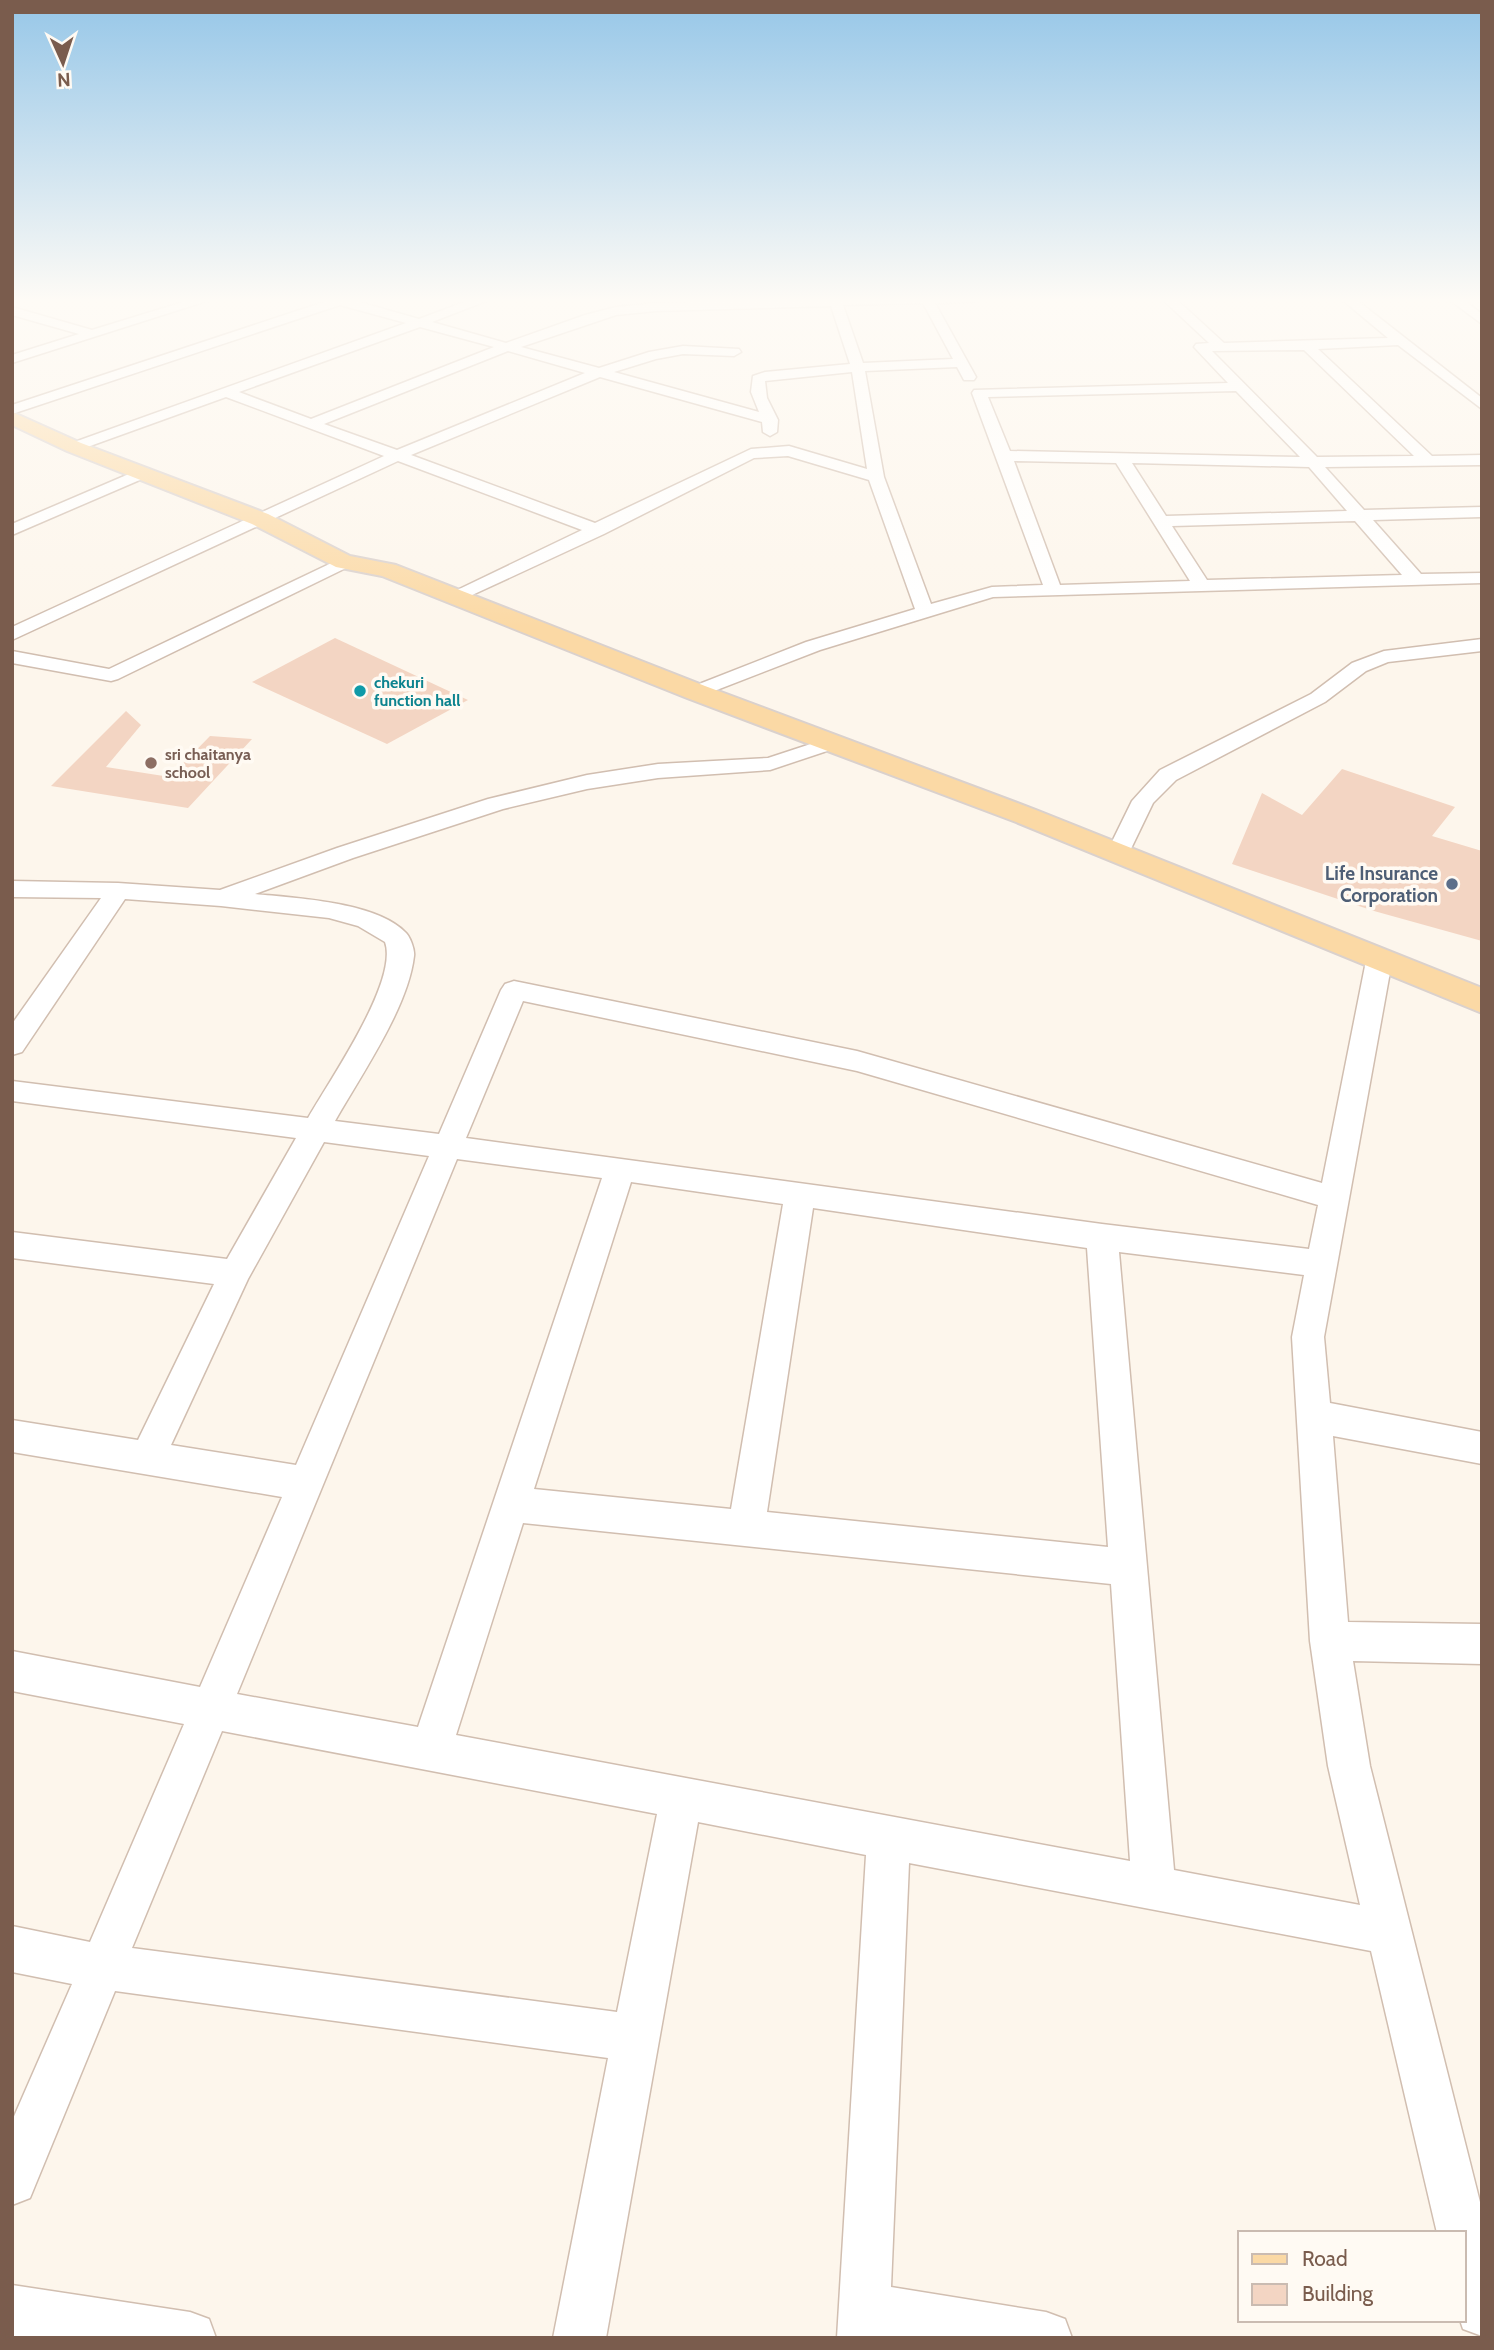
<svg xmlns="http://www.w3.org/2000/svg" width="1494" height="2350" font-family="Cabin,sans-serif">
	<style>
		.building { fill: #f3d5c3 }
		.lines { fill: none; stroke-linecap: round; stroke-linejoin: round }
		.minor-casing { stroke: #d1beb0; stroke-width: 3 }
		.primary-casing { stroke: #dad1cd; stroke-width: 4 }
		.minor { fill: #fff; fill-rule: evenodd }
		.primary { fill: #fbd9a5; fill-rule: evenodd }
		.culture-dot { fill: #0f9aa8; stroke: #fffaf3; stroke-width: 2.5 }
		.education-dot { fill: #8d6e63; stroke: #fffaf3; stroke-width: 2.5 }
		.service-dot { fill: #5c6f8a; stroke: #fffaf3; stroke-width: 2.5 }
		.labels { text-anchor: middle; stroke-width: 7; stroke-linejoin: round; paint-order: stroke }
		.far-culture-label { font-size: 16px; font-weight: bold; fill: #0d838f; stroke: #fffaf3; text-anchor: start }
		.far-education-label { font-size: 16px; font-weight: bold; fill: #785e54; stroke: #fffaf3; text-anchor: start }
		.service-label { font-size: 19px; font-weight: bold; fill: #4e5e75; stroke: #fffaf3; text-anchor: end }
	</style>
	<rect width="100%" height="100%" fill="#fdf6ec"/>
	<g class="building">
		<polygon points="335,638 468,700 387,744 252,682"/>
		<polygon points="126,711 141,725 106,767 170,777 210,736 252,739 188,808 51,786"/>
		<polygon points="1342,769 1455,807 1432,836 1482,851 1482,941 1374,911 1232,864 1262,793 1302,815"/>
	</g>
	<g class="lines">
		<g class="minor-casing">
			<g id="minor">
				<polygon points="196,298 216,298 12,363 12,355 79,334 12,315 12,307 92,330"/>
				<path d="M 324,298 L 345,298 L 419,319 L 475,298 L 494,298 L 432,322 L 506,343 L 585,315 L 616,307 L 656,303 L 827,298 L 980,298 L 974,302 L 935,303 L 976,377 L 974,380 L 964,380 L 957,367 L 865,371 L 884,477 L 931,604 L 992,587 L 1043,585 L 972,393 L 974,390 L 1228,383 L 1194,347 L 1196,344 L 1209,343 L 1161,298 L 1175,298 L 1224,343 L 1388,338 L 1340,298 L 1354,298 L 1482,398 L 1482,409 L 1398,345 L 1318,349 L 1432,456 L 1482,455 L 1482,465 L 1325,467 L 1364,510 L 1482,507 L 1482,517 L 1373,520 L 1421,574 L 1482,573 L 1482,583 L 993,597 L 820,650 L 696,698 L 689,696 L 686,692 L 689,688 L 806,642 L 915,609 L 869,480 L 788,456 L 754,458 L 604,534 L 457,602 L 448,597 L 451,593 L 582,530 L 398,461 L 12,640 L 12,627 L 384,456 L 226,397 L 79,450 L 69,450 L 66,447 L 69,444 L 406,323 L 340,305 L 12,414 L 12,405 L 327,301 ZM 923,303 L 953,359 L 863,363 L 843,305 ZM 831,306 L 850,364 L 765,372 L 753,376 L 751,392 L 759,412 L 614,372 L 656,359 L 683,354 L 734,356 L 741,352 L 739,349 L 683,346 L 649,352 L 599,368 L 521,347 L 616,315 L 656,311 ZM 420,327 L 494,347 L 311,419 L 239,392 ZM 1304,350 L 1414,456 L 1317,457 L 1212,351 ZM 508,351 L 585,373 L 397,450 L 324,424 ZM 852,372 L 867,469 L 789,446 L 751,449 L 595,523 L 411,455 L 600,377 L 762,422 L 763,432 L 770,436 L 777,432 L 778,420 L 767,398 L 765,381 ZM 1236,391 L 1300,457 L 1010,451 L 988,397 ZM 1014,461 L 1116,463 L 1190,581 L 1060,585 ZM 1132,463 L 1309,467 L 1347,511 L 1166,516 ZM 1355,521 L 1402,575 L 1207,580 L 1172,526 Z"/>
				<polygon points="1447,298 1461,298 1482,314 1482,324"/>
				<polygon points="143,468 151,473 149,476 12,535 12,524"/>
				<polygon points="344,557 350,558 353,562 350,566 118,679 111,681 12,663 12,651 109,669"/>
				<polygon points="1482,639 1482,651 1388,662 1366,671 1325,702 1176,780 1153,803 1126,859 1118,861 1110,859 1106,854 1132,801 1160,770 1311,694 1352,663 1384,651"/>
				<path d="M 832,737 L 839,739 L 843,743 L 839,747 L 770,770 L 658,778 L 587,789 L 503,809 L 353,858 L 255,894 C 295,898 376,902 405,932 C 410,936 415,950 414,956 C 408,1008 361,1075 335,1121 L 439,1134 L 501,990 L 505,984 L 514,981 L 857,1051 L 1322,1183 L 1366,961 L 1370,955 L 1379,952 L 1388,955 L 1392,961 L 1324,1337 L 1330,1403 L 1482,1432 L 1482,1464 L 1333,1436 L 1348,1622 L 1482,1624 L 1482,1664 L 1353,1661 L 1370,1766 L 1482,2210 L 1482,2336 L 1463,2329 L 1460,2320 L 1464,2320 L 1464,2233 L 1437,2233 L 1371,1951 L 909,1863 L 891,2287 L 1046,2312 L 1065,2319 L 1072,2338 L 837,2338 L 866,1855 L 698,1822 L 606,2338 L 553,2338 L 608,2058 L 115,1991 L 30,2198 L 12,2205 L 12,2121 L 72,1984 L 12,1972 L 12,1926 L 90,1942 L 184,1724 L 12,1691 L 12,1651 L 200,1687 L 282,1497 L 12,1452 L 12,1420 L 138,1440 L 214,1284 L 12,1258 L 12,1232 L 227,1259 L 296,1138 L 12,1101 L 12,1081 L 308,1118 C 329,1081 399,981 385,942 L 358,926 L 329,918 L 221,906 L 125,899 L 22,1052 L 12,1055 L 12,1024 L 101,898 L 12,897 L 12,881 L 118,883 L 220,890 L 337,848 L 488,799 L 587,775 L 658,764 L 768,758 ZM 523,1001 L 857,1071 L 1318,1205 L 1309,1249 L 1102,1224 L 466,1138 ZM 324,1142 L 429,1156 L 296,1465 L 171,1445 L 248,1279 ZM 457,1159 L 602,1178 L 418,1727 L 237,1694 ZM 631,1182 L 783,1204 L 731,1509 L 534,1489 ZM 813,1208 L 1087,1248 L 1108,1547 L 767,1512 ZM 1119,1252 L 1304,1275 L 1292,1337 L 1310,1641 L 1328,1766 L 1360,1905 L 1174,1870 ZM 523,1523 L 1111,1584 L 1130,1861 L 456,1735 ZM 222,1731 L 657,1814 L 617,2012 L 132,1948 Z"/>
				<polygon points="12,2285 190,2312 209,2319 216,2338 12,2337"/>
			</g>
		</g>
		<g class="primary-casing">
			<polygon id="primary" points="12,412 81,443 268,514 350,556 396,565 705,686 1036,810 1482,988 1482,1013 1016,822 687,698 382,576 336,567 252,524 67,451 12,425"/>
		</g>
		<use href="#minor" class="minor"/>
		<use href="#primary" class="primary"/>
	</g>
	<linearGradient id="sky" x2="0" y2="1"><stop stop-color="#97c7e8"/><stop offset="0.48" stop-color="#fefbf6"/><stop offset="1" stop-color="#fefbf6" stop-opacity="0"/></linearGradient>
	<rect width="1494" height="627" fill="url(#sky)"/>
	<circle class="culture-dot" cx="360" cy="691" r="7"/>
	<circle class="education-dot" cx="151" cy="763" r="7"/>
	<circle class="service-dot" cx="1452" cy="884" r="7"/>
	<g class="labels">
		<g class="far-culture-label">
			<text x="374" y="688">chekuri<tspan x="374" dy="18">function hall</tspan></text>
		</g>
		<g class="far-education-label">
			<text x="165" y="760">sri chaitanya<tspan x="165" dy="18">school</tspan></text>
		</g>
		<g class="service-label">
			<text x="1438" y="880">Life Insurance<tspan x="1438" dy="22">Corporation</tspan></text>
		</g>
	</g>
	<rect width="1494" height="2350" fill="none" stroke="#7a5c4d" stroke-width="28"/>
	<rect x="1238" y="2231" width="228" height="91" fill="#fffaf3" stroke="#cabbb1" stroke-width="2"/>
	<rect x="1252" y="2254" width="35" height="10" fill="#fbd9a5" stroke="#cabbb1" stroke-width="2"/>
	<text x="1302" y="2266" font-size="21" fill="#7a5c4d">Road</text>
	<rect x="1252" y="2284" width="35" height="21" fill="#f3d5c3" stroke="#cabbb1" stroke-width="2"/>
	<text x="1302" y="2301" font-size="21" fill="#7a5c4d">Building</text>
	<g transform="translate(63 63) rotate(177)" stroke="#fffaf3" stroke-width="5" paint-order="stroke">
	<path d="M0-5L12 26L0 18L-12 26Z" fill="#7a5c4d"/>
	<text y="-10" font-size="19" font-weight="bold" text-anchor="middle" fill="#7a5c4d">N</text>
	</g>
</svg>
